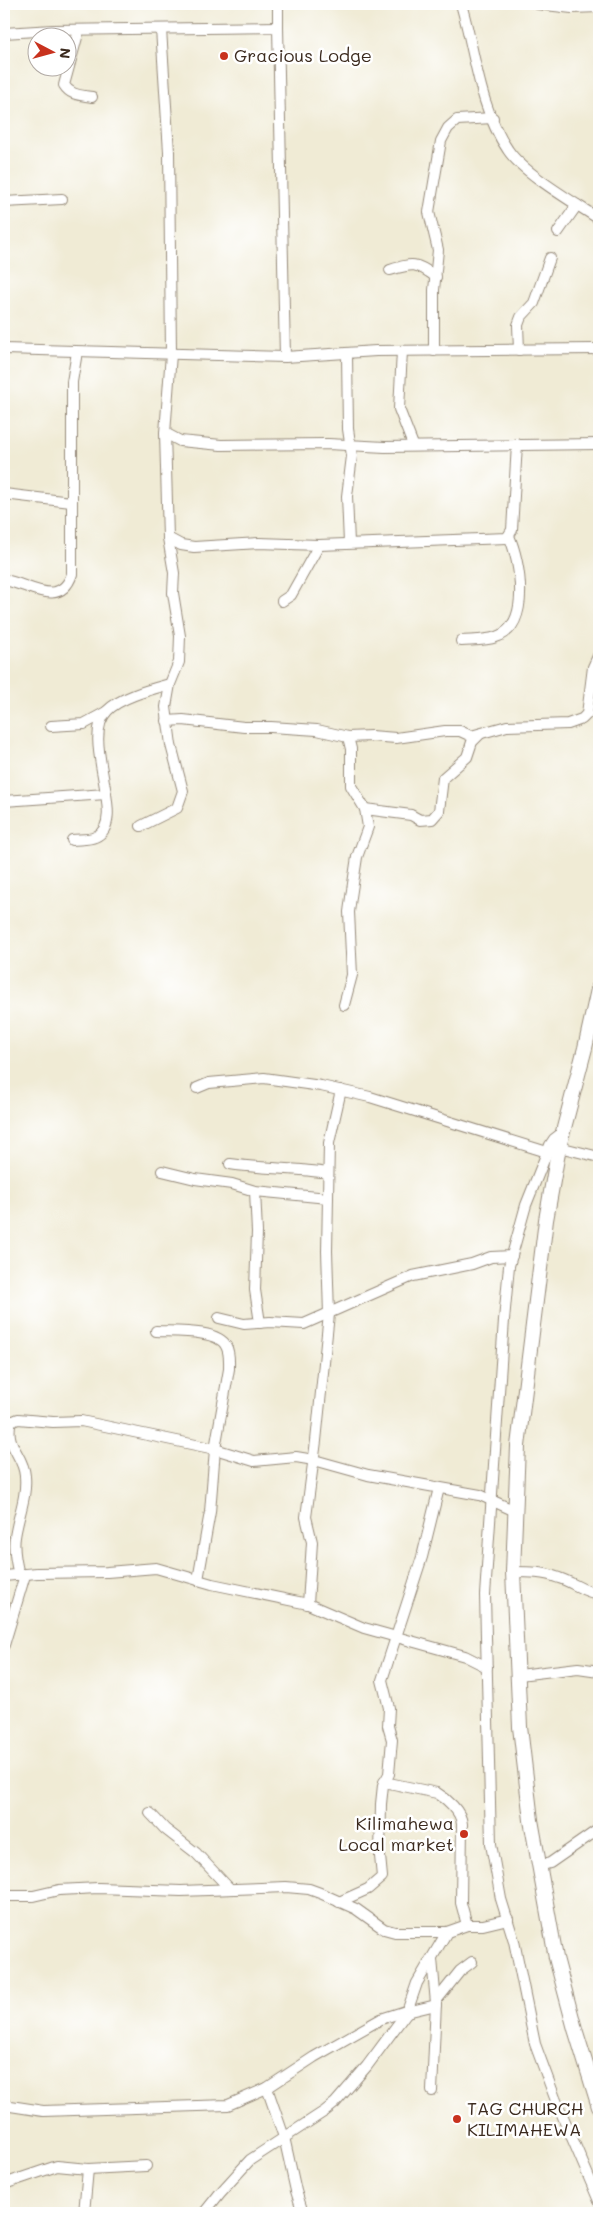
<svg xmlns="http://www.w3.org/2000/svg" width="603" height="2217" font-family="Mali,sans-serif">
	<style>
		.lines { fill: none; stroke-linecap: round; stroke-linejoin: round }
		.minor-casing { stroke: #968a7a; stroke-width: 12 }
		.secondary-casing { stroke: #968a7a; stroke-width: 16 }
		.minor { stroke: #fff; stroke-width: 10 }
		.secondary { stroke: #fff; stroke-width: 14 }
		.poi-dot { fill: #c8321e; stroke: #fff; stroke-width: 2 }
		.labels { text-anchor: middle; stroke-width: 5; stroke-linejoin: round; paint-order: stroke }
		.poi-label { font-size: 18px; fill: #3b2a1e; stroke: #fff; text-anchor: start }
	</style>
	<rect width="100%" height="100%" fill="#fff"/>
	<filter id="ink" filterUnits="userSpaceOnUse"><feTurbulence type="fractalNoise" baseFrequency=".02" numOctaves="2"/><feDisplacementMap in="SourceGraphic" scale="10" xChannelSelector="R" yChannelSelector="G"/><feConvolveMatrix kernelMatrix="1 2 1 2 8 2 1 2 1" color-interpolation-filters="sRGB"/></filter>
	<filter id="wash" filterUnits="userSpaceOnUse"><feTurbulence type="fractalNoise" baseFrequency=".0096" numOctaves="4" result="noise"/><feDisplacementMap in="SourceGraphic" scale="20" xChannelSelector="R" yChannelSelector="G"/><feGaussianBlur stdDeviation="1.12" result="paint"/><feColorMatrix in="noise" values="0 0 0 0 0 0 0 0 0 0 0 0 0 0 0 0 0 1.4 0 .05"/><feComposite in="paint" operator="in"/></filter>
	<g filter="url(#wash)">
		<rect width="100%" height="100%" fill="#f0ebd5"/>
	</g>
	<g filter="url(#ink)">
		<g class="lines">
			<g class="minor-casing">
				<g id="minor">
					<path d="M 461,4 C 475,51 479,108 508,150 C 523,173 575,203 599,219"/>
					<polyline points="537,4 572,8 599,7"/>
					<polyline points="278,27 278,4"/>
					<path d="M 79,30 L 64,85 C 71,96 81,95 92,97"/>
					<polyline points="4,33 53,30 278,27 285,357"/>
					<polyline points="4,202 62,199"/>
					<polyline points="558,232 577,205"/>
					<path d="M 390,270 C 413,263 416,262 436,277"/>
					<polyline points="4,349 285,357 376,351 599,349"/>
					<polyline points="519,350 518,325 521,317 534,303 550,258"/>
					<polyline points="402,351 399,409 413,445"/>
					<polyline points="434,351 434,290 438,250 429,212 441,141 448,128 457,120 493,118"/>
					<polyline points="347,354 348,429 352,456 347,496 349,543"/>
					<polyline points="165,433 180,441 221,445 328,444 385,447 599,444"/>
					<polyline points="4,494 71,502"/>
					<polyline points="168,538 181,545 194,547 259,543 319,545 507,538 512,530 517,444"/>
					<path d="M 4,580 C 27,583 60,610 72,574 L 72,382 L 77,352"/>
					<polyline points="282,601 291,595 319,545"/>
					<path d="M 461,641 C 472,640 485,641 496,637 C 532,626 520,561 509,536"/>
					<polyline points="167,721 183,720 244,727 271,727 317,730 348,737 371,736 396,738 445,731 460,731 471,736 507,726 568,724 582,719 587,714 593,667 599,654"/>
					<polyline points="51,726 84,724 106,712"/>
					<polyline points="4,801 106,794"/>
					<polyline points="365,809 411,815 420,820 432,819 439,811 443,778 467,757 472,742 480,734"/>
					<polyline points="141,826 177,808 183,791 171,745 166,707 170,684 179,662 180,636 173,593 174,573 168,538 165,433 171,354 169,152 161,29"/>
					<path d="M 72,840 C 79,839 89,840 95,837 C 130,823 79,740 107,711 C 120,697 152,689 170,684"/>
					<polyline points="344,1005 352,975 349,912 351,897 357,857 368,827 365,809 351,786 351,749 348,737"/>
					<polyline points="197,1088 209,1083 264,1078 321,1086 370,1097 547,1152"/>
					<polyline points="562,1133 554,1139 550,1145 526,1205 509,1266 504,1320 485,1595 491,1844 501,1899 514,1941 535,2044 555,2098 599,2201"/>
					<polyline points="559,1147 599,1157"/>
					<path d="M 230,1164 C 263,1169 296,1168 328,1173"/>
					<polyline points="162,1171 195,1179 232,1184 255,1191 328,1198"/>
					<polyline points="255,1191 257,1232 255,1290 260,1323"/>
					<polyline points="219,1318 244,1324 270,1322 304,1324 413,1276 472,1264 491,1257 512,1256"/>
					<path d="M 156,1331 C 173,1332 218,1329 226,1346 C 230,1353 229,1361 229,1369 L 215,1449 L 210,1512 L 198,1580"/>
					<path d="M 11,1421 C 4,1446 24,1455 25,1476 C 27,1497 18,1516 15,1537 C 13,1549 16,1563 19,1575"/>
					<polyline points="4,1425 18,1419 53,1422 81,1421 215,1449 254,1461 296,1457 314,1460 368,1475 480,1495 515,1511"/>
					<path d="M 513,1572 C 529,1572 544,1572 559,1578 C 573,1582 585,1593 599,1594"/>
					<polyline points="4,1576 37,1573 107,1572 156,1568 212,1584 308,1604 364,1628 465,1656 487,1667"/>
					<polyline points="308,1604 312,1542 306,1517 316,1441 329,1314 327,1251 329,1143 341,1090"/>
					<polyline points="4,1645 25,1575"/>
					<polyline points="519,1675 578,1668 599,1671"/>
					<path d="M 384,1782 L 437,1793 C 447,1799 461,1811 462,1824 L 461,1903 L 467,1925"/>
					<polyline points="150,1813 165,1829 196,1853 229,1888"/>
					<polyline points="539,1866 550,1863 599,1829"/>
					<polyline points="4,1896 33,1896 59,1890 98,1888 181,1891 286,1887 309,1889 320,1893 356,1909 384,1929 395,1932 447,1932"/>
					<polyline points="339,1902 368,1889 382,1877 380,1856 381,1804 383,1785 389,1774 392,1740 388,1726 389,1708 382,1680 422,1557 439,1488"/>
					<polyline points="432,1959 436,2003 432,2091"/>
					<polyline points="436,2001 460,1971 472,1962"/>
					<polyline points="407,2012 436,2005"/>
					<polyline points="267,2088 284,2137 296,2191 303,2213"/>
					<polyline points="4,2105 43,2111 228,2105 267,2088 314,2057 381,2019 409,2010"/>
					<polyline points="4,2184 57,2166 88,2169 146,2166"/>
					<polyline points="84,2213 88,2169"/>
					<polyline points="204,2213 220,2193 250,2160 325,2111 335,2103 367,2066 407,2012 417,1983 447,1932 467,1925 483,1925 508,1919"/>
				</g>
			</g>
			<g class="secondary-casing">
				<polyline id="secondary" points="599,985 585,1048 559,1147 546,1220 518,1446 513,1572 520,1727 531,1820 556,1958 575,2029 599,2107"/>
			</g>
			<use href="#minor" class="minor"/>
			<use href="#secondary" class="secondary"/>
		</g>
	</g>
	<g class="poi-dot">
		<circle cx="224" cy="56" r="5"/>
		<circle cx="464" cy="1834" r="5"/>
		<circle cx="457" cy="2119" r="5"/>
	</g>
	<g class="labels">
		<g class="poi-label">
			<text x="234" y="62">Gracious Lodge</text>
			<text x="454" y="1830" text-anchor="end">Kilimahewa<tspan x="454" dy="21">Local market</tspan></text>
			<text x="467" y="2115">TAG CHURCH<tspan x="467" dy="21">KILIMAHEWA</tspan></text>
		</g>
	</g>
	<rect width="603" height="2217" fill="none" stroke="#fff" stroke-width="20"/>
	<g transform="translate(52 52) rotate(96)"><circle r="24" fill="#ffffff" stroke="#b1aaa5"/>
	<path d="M0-4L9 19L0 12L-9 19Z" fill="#c8321e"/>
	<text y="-8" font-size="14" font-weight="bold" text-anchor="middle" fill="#3b2a1e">N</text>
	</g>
</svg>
